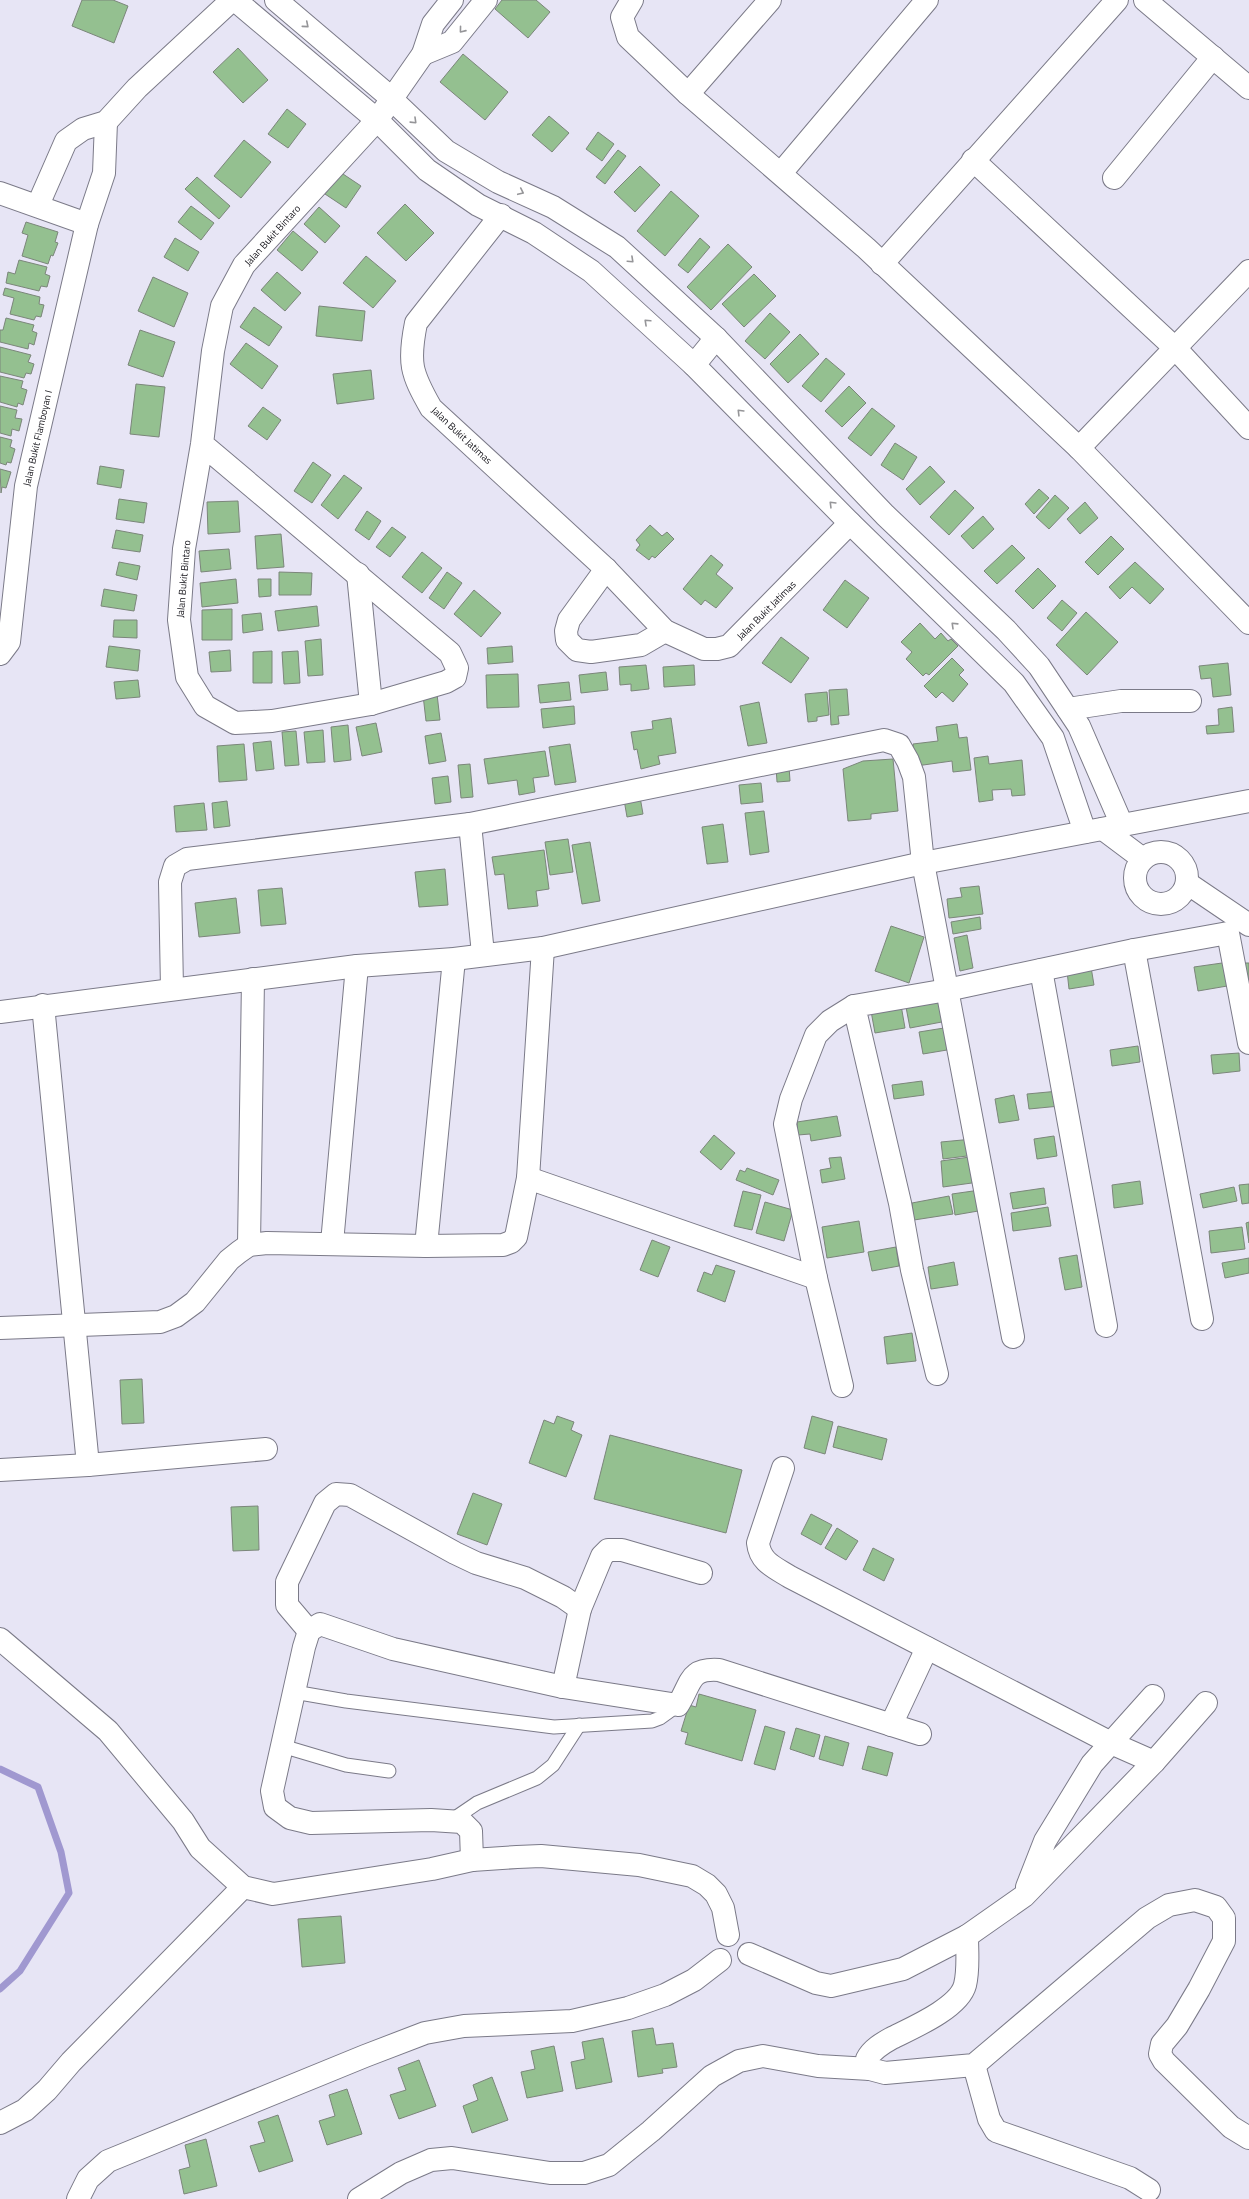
<svg xmlns="http://www.w3.org/2000/svg" width="1249" height="2199" font-family="'Titillium Web',sans-serif">
	<style>
		.lines { fill: none; stroke-linecap: round; stroke-linejoin: round }
		.stream { stroke: #a098d0; stroke-width: 7 }
		.building { fill: #94c090; stroke: #7b867a }
		.lane-casing { stroke: #7b7a88; stroke-width: 15 }
		.street-casing { stroke: #7b7a88; stroke-width: 24 }
		.lane { stroke: #fff; stroke-width: 13 }
		.street { stroke: #fff; stroke-width: 22 }
		.oneway { stroke: #959598 }
		.labels { text-anchor: middle; stroke-width: 3.5; stroke-linejoin: round; paint-order: stroke }
		.street-label { font-size: 10px; fill: #141319; stroke: #fff }
	</style>
	<rect width="100%" height="100%" fill="#e7e5f5"/>
	<g class="lines">
		<polyline class="stream" points="0,1769 38,1787 61,1852 69,1893 20,1971 0,1989"/>
	</g>
	<g class="building">
		<polygon points="82,0 113,0 128,6 114,43 72,26"/>
		<polygon points="502,0 536,0 550,12 528,38 495,9"/>
		<polygon points="238,48 268,80 243,103 213,72"/>
		<polygon points="463,54 508,92 485,120 440,82"/>
		<polygon points="287,109 306,124 288,148 268,134"/>
		<polygon points="549,116 569,133 552,152 532,135"/>
		<polygon points="598,132 614,144 602,161 586,149"/>
		<polygon points="244,140 271,162 241,198 214,176"/>
		<polygon points="618,150 626,156 605,184 596,177"/>
		<polygon points="640,166 660,185 635,212 614,192"/>
		<polygon points="340,172 361,186 346,208 325,194"/>
		<polygon points="197,177 230,206 219,219 185,189"/>
		<polygon points="671,191 699,216 665,256 637,231"/>
		<polygon points="405,204 434,233 406,261 377,233"/>
		<polygon points="191,206 214,223 201,240 178,222"/>
		<polygon points="319,207 340,226 325,243 304,224"/>
		<polygon points="26,222 58,232 55,242 58,243 53,256 51,255 48,264 22,256 28,235 22,233"/>
		<polygon points="293,231 318,252 302,271 277,250"/>
		<polygon points="175,238 199,252 188,271 164,257"/>
		<polygon points="700,238 710,247 688,273 678,265"/>
		<polygon points="728,244 752,267 711,310 687,287"/>
		<polygon points="366,256 396,281 373,308 343,283"/>
		<polygon points="19,260 47,267 45,274 50,276 47,287 41,286 39,291 6,283 8,272 15,274"/>
		<polygon points="277,272 301,293 285,311 261,290"/>
		<polygon points="754,274 776,296 744,327 722,304"/>
		<polygon points="153,277 188,293 174,327 138,311"/>
		<polygon points="5,288 40,297 39,304 44,305 41,317 36,316 34,320 10,314 14,298 3,295"/>
		<polygon points="319,306 365,311 362,341 316,336"/>
		<polygon points="254,307 282,327 269,346 240,327"/>
		<polygon points="770,313 790,332 765,359 745,341"/>
		<polygon points="6,318 34,325 32,331 37,333 34,345 29,343 28,349 0,342 0,330 3,330"/>
		<polygon points="140,330 175,342 163,377 128,365"/>
		<polygon points="800,334 819,354 788,383 770,364"/>
		<polygon points="246,343 278,366 262,389 230,364"/>
		<polygon points="0,347 31,355 28,362 34,364 31,374 26,373 24,378 0,372"/>
		<polygon points="826,358 845,374 821,402 802,386"/>
		<polygon points="371,370 374,399 337,404 333,374"/>
		<polygon points="0,376 23,381 21,388 27,390 23,405 18,403 17,407 0,402"/>
		<polygon points="136,384 165,387 159,437 130,434"/>
		<polygon points="849,386 866,403 842,427 825,411"/>
		<polygon points="0,406 17,410 15,418 22,419 19,431 12,429 11,436 0,433"/>
		<polygon points="263,407 281,420 267,440 248,426"/>
		<polygon points="872,408 895,426 871,456 848,438"/>
		<polygon points="0,437 12,440 10,447 15,449 11,463 7,462 6,465 0,463"/>
		<polygon points="895,443 917,457 903,480 881,465"/>
		<polygon points="313,462 331,475 312,503 294,491"/>
		<polygon points="100,466 124,470 121,488 97,484"/>
		<polygon points="930,466 945,482 920,505 906,489"/>
		<polygon points="0,469 11,472 6,488 2,487 1,493"/>
		<polygon points="344,475 362,488 338,519 321,505"/>
		<polygon points="1039,489 1049,498 1034,514 1025,504"/>
		<polygon points="955,490 974,508 949,535 930,517"/>
		<polygon points="1055,495 1069,508 1049,529 1036,517"/>
		<polygon points="119,499 147,503 144,523 116,519"/>
		<polygon points="238,501 240,532 208,534 207,502"/>
		<polygon points="1085,502 1098,518 1080,534 1067,519"/>
		<polygon points="367,511 381,521 369,540 355,530"/>
		<polygon points="983,516 994,529 973,549 961,536"/>
		<polygon points="650,525 662,536 667,532 674,539 655,558 652,556 649,560 636,550 640,545 636,540"/>
		<polygon points="392,527 406,537 390,557 376,547"/>
		<polygon points="116,530 143,535 140,552 112,548"/>
		<polygon points="281,534 284,567 257,569 255,536"/>
		<polygon points="1111,536 1124,549 1098,575 1085,562"/>
		<polygon points="1012,545 1025,558 997,584 984,571"/>
		<polygon points="229,549 231,569 201,572 199,551"/>
		<polygon points="422,552 442,568 422,593 402,577"/>
		<polygon points="711,555 723,565 716,574 733,588 716,608 705,600 701,605 683,589"/>
		<polygon points="119,562 140,566 137,580 116,575"/>
		<polygon points="1135,562 1164,589 1150,604 1132,587 1120,599 1109,587"/>
		<polygon points="1038,568 1056,586 1033,609 1015,591"/>
		<polygon points="279,572 312,573 311,595 279,595"/>
		<polygon points="447,572 462,583 444,609 429,598"/>
		<polygon points="236,579 238,603 202,607 200,583"/>
		<polygon points="258,579 271,579 271,596 259,597"/>
		<polygon points="845,580 869,598 847,628 823,610"/>
		<polygon points="104,589 137,595 134,611 101,606"/>
		<polygon points="474,590 501,613 481,637 454,614"/>
		<polygon points="1062,600 1077,613 1062,631 1047,618"/>
		<polygon points="317,606 319,626 278,631 275,611"/>
		<polygon points="232,609 232,640 202,640 202,610"/>
		<polygon points="1086,612 1118,642 1087,675 1056,645"/>
		<polygon points="261,613 263,630 243,633 242,615"/>
		<polygon points="114,620 137,620 137,638 113,637"/>
		<polygon points="920,623 935,639 941,633 948,641 951,639 958,646 929,675 926,673 923,676 906,659 912,652 901,642"/>
		<polygon points="781,637 809,658 791,683 762,663"/>
		<polygon points="321,639 323,675 308,676 305,641"/>
		<polygon points="109,646 140,650 138,671 106,667"/>
		<polygon points="512,646 513,662 488,664 487,648"/>
		<polygon points="230,650 231,671 211,672 209,652"/>
		<polygon points="272,651 272,683 253,683 253,652"/>
		<polygon points="298,651 300,683 284,684 282,652"/>
		<polygon points="952,658 964,670 959,675 968,684 953,702 942,692 936,698 924,686"/>
		<polygon points="1228,663 1231,695 1213,697 1211,678 1201,679 1199,666"/>
		<polygon points="646,665 649,689 631,691 631,684 620,685 619,667"/>
		<polygon points="694,665 695,685 664,687 663,667"/>
		<polygon points="606,672 608,690 581,693 579,675"/>
		<polygon points="518,674 519,707 487,708 486,675"/>
		<polygon points="138,680 140,697 116,699 114,682"/>
		<polygon points="569,682 571,700 540,703 538,685"/>
		<polygon points="847,689 849,715 838,716 839,724 831,725 829,690"/>
		<polygon points="827,692 829,715 817,717 817,721 808,722 805,694"/>
		<polygon points="437,694 440,720 426,721 423,695"/>
		<polygon points="759,702 767,743 748,746 740,706"/>
		<polygon points="574,706 575,724 543,728 541,709"/>
		<polygon points="1232,707 1234,732 1207,734 1206,726 1219,725 1218,709"/>
		<polygon points="671,718 676,753 658,756 660,764 641,769 637,749 634,750 631,732 653,729 652,721"/>
		<polygon points="376,723 382,752 362,756 356,727"/>
		<polygon points="957,724 959,738 967,737 971,770 953,772 952,761 916,766 913,744 938,741 936,727"/>
		<polygon points="348,725 351,760 334,762 331,727"/>
		<polygon points="323,730 325,762 307,763 304,732"/>
		<polygon points="296,731 299,765 285,766 282,732"/>
		<polygon points="441,733 446,761 429,764 425,736"/>
		<polygon points="271,741 274,769 256,771 253,743"/>
		<polygon points="244,744 247,780 219,782 217,746"/>
		<polygon points="570,744 576,782 555,785 549,747"/>
		<polygon points="545,751 549,776 533,778 535,792 519,795 517,780 488,784 484,759"/>
		<polygon points="988,756 989,764 1022,760 1025,795 1012,796 1011,789 992,790 993,800 979,802 974,758"/>
		<polygon points="893,759 898,811 871,814 871,819 848,821 843,769 863,761"/>
		<polygon points="470,764 473,797 461,798 458,765"/>
		<polygon points="789,766 790,781 777,782 776,767"/>
		<polygon points="448,776 451,802 435,804 432,778"/>
		<polygon points="761,783 763,802 741,804 739,785"/>
		<polygon points="639,791 643,814 627,817 623,794"/>
		<polygon points="227,801 230,826 214,828 212,803"/>
		<polygon points="204,803 207,830 176,832 174,806"/>
		<polygon points="764,811 769,852 750,855 745,813"/>
		<polygon points="723,824 728,862 707,864 702,827"/>
		<polygon points="568,839 573,872 550,875 545,842"/>
		<polygon points="590,842 600,901 582,904 572,845"/>
		<polygon points="544,850 549,889 536,891 538,906 508,909 504,874 495,875 492,857"/>
		<polygon points="445,869 448,905 419,907 415,872"/>
		<polygon points="979,886 983,914 949,918 947,899 962,897 960,888"/>
		<polygon points="282,888 286,924 261,926 258,890"/>
		<polygon points="236,898 240,933 199,937 195,903"/>
		<polygon points="980,917 981,929 953,934 951,922"/>
		<polygon points="891,926 924,937 909,983 875,971"/>
		<polygon points="967,935 973,968 960,971 954,938"/>
		<polygon points="1229,962 1233,985 1198,991 1194,967"/>
		<polygon points="1244,963 1249,963 1249,984 1247,984"/>
		<polygon points="1091,967 1094,985 1069,989 1067,971"/>
		<polygon points="942,996 947,1021 910,1028 905,1002"/>
		<polygon points="901,1005 905,1028 875,1033 871,1011"/>
		<polygon points="944,1028 947,1050 923,1054 919,1032"/>
		<polygon points="1138,1046 1140,1062 1112,1066 1110,1050"/>
		<polygon points="1239,1053 1240,1071 1213,1074 1211,1055"/>
		<polygon points="922,1081 924,1095 894,1099 892,1085"/>
		<polygon points="1059,1091 1060,1106 1029,1109 1027,1094"/>
		<polygon points="1014,1095 1019,1120 999,1123 995,1099"/>
		<polygon points="837,1116 841,1136 811,1141 810,1134 798,1135 797,1122"/>
		<polygon points="714,1135 735,1153 721,1170 700,1152"/>
		<polygon points="1054,1136 1057,1156 1037,1159 1034,1139"/>
		<polygon points="973,1139 975,1155 943,1159 941,1142"/>
		<polygon points="977,1156 979,1182 943,1187 941,1161"/>
		<polygon points="841,1157 845,1179 822,1183 820,1170 831,1168 829,1158"/>
		<polygon points="747,1168 779,1180 773,1195 736,1180 740,1170 745,1172"/>
		<polygon points="1140,1181 1143,1204 1114,1208 1112,1185"/>
		<polygon points="1249,1184 1249,1203 1242,1204 1239,1185"/>
		<polygon points="1234,1187 1237,1201 1203,1208 1200,1194"/>
		<polygon points="1044,1188 1046,1204 1013,1209 1010,1193"/>
		<polygon points="980,1190 984,1210 955,1215 952,1194"/>
		<polygon points="743,1191 761,1195 752,1230 734,1226"/>
		<polygon points="949,1196 953,1214 914,1220 912,1203"/>
		<polygon points="765,1202 793,1210 784,1241 756,1233"/>
		<polygon points="1048,1207 1051,1226 1013,1231 1011,1213"/>
		<polygon points="859,1221 864,1252 827,1258 822,1227"/>
		<polygon points="1249,1222 1249,1243 1246,1223"/>
		<polygon points="1242,1227 1245,1249 1211,1253 1209,1231"/>
		<polygon points="652,1240 670,1247 658,1277 640,1270"/>
		<polygon points="896,1247 899,1266 872,1271 868,1252"/>
		<polygon points="1077,1255 1082,1287 1065,1290 1059,1258"/>
		<polygon points="1249,1258 1249,1273 1225,1278 1222,1263"/>
		<polygon points="954,1262 958,1285 931,1289 928,1267"/>
		<polygon points="716,1265 735,1271 725,1302 697,1291 704,1272 712,1275"/>
		<polygon points="912,1333 916,1361 887,1364 884,1337"/>
		<polygon points="142,1379 144,1423 122,1424 120,1380"/>
		<polygon points="557,1416 574,1422 571,1430 582,1435 566,1477 529,1463 544,1420 554,1424"/>
		<polygon points="812,1416 833,1422 825,1454 804,1448"/>
		<polygon points="838,1426 887,1439 882,1460 833,1447"/>
		<polygon points="610,1435 742,1470 726,1533 594,1499"/>
		<polygon points="473,1493 502,1504 487,1545 457,1534"/>
		<polygon points="258,1506 259,1550 233,1551 231,1507"/>
		<polygon points="811,1514 832,1525 821,1545 801,1534"/>
		<polygon points="837,1528 858,1541 846,1560 825,1548"/>
		<polygon points="873,1548 894,1559 884,1581 863,1570"/>
		<polygon points="699,1694 756,1710 742,1761 685,1744 688,1733 681,1731 689,1705 696,1707"/>
		<polygon points="765,1726 785,1732 775,1770 754,1764"/>
		<polygon points="796,1728 820,1735 814,1757 790,1749"/>
		<polygon points="825,1736 849,1743 843,1766 819,1759"/>
		<polygon points="868,1746 893,1753 887,1776 862,1769"/>
		<polygon points="341,1916 345,1963 302,1967 298,1919"/>
		<polygon points="653,2028 656,2045 673,2043 677,2067 662,2069 663,2073 638,2077 632,2031"/>
		<polygon points="603,2038 612,2082 576,2089 571,2062 585,2059 582,2042"/>
		<polygon points="554,2046 563,2091 527,2098 521,2072 535,2069 531,2051"/>
		<polygon points="419,2060 436,2106 399,2119 390,2095 406,2090 398,2068"/>
		<polygon points="492,2077 508,2120 472,2133 463,2106 478,2100 473,2085"/>
		<polygon points="347,2089 362,2134 327,2145 319,2121 335,2116 329,2095"/>
		<polygon points="278,2115 293,2161 259,2172 250,2146 265,2142 258,2122"/>
		<polygon points="206,2139 217,2186 184,2194 179,2170 190,2167 185,2145"/>
	</g>
	<g class="lines">
		<g class="lane-casing">
			<g id="lane">
				<polyline points="294,1692 346,1701 554,1727 652,1721 660,1718 678,1705"/>
				<polyline points="282,1746 346,1765 389,1771"/>
				<polyline points="452,1820 477,1803 537,1778 553,1765 579,1725"/>
			</g>
		</g>
		<g class="street-casing">
			<g id="street">
				<polyline points="235,0 377,120 427,170 478,205 534,233 591,271 694,365 850,523 1014,683 1053,738 1085,832"/>
				<polyline points="276,0 383,91 446,151 498,182 553,207 617,247 716,338 885,515 1006,630 1039,666 1079,726 1122,825"/>
				<polyline points="632,0 622,17 628,37 688,94 866,248 1079,448 1249,623"/>
				<polyline points="1145,0 1249,88"/>
				<polyline points="423,54 452,42 486,0"/>
				<polyline points="688,94 770,0"/>
				<polyline points="973,160 1176,349 1249,428"/>
				<polyline points="781,173 927,0"/>
				<polyline points="1114,178 1213,57"/>
				<polyline points="0,193 87,224"/>
				<polyline points="38,205 66,141 83,129 106,122 137,88 232,0"/>
				<path d="M 501,215 L 416,323 C 408,363 411,373 431,408 L 606,569 L 665,631 L 704,649 L 717,649 L 729,646 L 850,523"/>
				<polyline points="882,264 1117,0"/>
				<polyline points="694,365 716,338"/>
				<polyline points="202,444 450,653 457,668 455,677 446,682 371,704 272,721 235,723 205,706 187,677 179,620 184,549 202,444 213,351 222,306 244,265 377,120 423,54 433,24 452,0"/>
				<polyline points="1079,448 1249,271"/>
				<polyline points="606,569 569,620 566,631 567,640 577,650 591,652 641,645 665,631"/>
				<polyline points="358,574 371,704"/>
				<polyline points="0,654 9,642 26,486 87,224 104,173 106,122"/>
				<polyline points="1068,709 1121,701 1190,701"/>
				<polyline points="470,824 483,954"/>
				<polyline points="1103,829 1143,859"/>
				<circle cx="1161" cy="878" r="26"/>
				<polyline points="1187,883 1249,925"/>
				<polyline points="1134,950 1202,1319"/>
				<polyline points="1041,970 1106,1326"/>
				<polyline points="172,989 170,882 175,866 187,859 470,824 884,740 899,745 908,761 914,777 923,863 1013,1337"/>
				<polyline points="43,1005 88,1465"/>
				<polyline points="0,1012 357,966 454,959 543,948 923,863 1249,801"/>
				<polyline points="528,1178 816,1278"/>
				<polyline points="332,1243 357,966"/>
				<polyline points="249,1245 253,979"/>
				<polyline points="426,1246 454,959"/>
				<polyline points="0,1328 160,1322 176,1316 195,1302 229,1260 239,1252 249,1245 267,1243 426,1246 503,1245 511,1242 516,1237 528,1178 543,948"/>
				<polyline points="937,1374 912,1270 900,1203 854,1006 947,990 1134,950 1228,933 1249,1043"/>
				<polyline points="842,1386 816,1278 785,1124 791,1099 816,1035 830,1021 854,1006"/>
				<path d="M 783,1468 L 758,1543 C 760,1562 774,1567 790,1577 L 1111,1743 L 1154,1762"/>
				<polyline points="0,1470 88,1465 266,1449"/>
				<polyline points="309,1631 287,1605 287,1582 325,1503 336,1494 350,1495 455,1553 476,1563 525,1578 563,1597 580,1609"/>
				<polyline points="0,1639 108,1731 183,1821 200,1848 243,1887 273,1894 432,1869 472,1860 517,1857 541,1856 639,1865 692,1876 707,1885 716,1894 723,1908 728,1935"/>
				<polyline points="563,1687 580,1609 602,1556 608,1550 622,1550 701,1573"/>
				<polyline points="891,1725 927,1648"/>
				<path d="M 472,1860 L 471,1831 L 462,1822 L 431,1820 L 311,1823 L 290,1818 L 275,1807 L 272,1791 L 304,1647 L 309,1631 L 320,1624 L 393,1649 L 563,1687 L 678,1705 C 692,1682 689,1668 719,1670 L 920,1734"/>
				<polyline points="1027,1887 1045,1841 1092,1764 1153,1696"/>
				<path d="M 967,1936 C 967,1952 969,1969 965,1985 C 959,2008 912,2028 892,2038 C 883,2043 872,2049 867,2059 L 870,2069 L 885,2073 L 974,2065 L 1147,1918 L 1169,1905 L 1195,1900 L 1216,1907 L 1224,1918 L 1224,1941 L 1199,1989 L 1177,2026 L 1162,2044 L 1160,2054 L 1164,2061 L 1231,2127 L 1249,2138"/>
				<polyline points="749,1954 816,1983 831,1986 903,1969 967,1936 1024,1896 1154,1762 1206,1703"/>
				<polyline points="974,2065 989,2119 996,2131 1130,2178 1149,2190"/>
				<polyline points="0,2123 25,2110 47,2090 71,2062 243,1887"/>
				<polyline points="78,2199 88,2179 108,2161 365,2056 425,2033 464,2026 572,2021 628,2008 665,1995 694,1980 720,1960"/>
				<polyline points="359,2199 401,2173 431,2160 452,2158 550,2173 584,2173 609,2165 651,2131 712,2076 739,2061 763,2056 818,2066 870,2069"/>
			</g>
		</g>
		<use href="#lane" class="lane"/>
		<use href="#street" class="street"/>
	</g>
	<defs><path id="oneway-chevron" d="M-2-3.5L2.5 0L-2 3.5" fill="none" stroke-width="1.6" stroke-linecap="round" stroke-linejoin="round"/></defs>
	<g class="oneway">
		<use href="#oneway-chevron" transform="translate(306 25) rotate(40)"/>
		<use href="#oneway-chevron" transform="translate(462 30) rotate(129)"/>
		<use href="#oneway-chevron" transform="translate(414 121) rotate(44)"/>
		<use href="#oneway-chevron" transform="translate(521 192) rotate(25)"/>
		<use href="#oneway-chevron" transform="translate(631 260) rotate(43)"/>
		<use href="#oneway-chevron" transform="translate(647 322) rotate(-137)"/>
		<use href="#oneway-chevron" transform="translate(740 412) rotate(-135)"/>
		<use href="#oneway-chevron" transform="translate(832 504) rotate(-135)"/>
		<use href="#oneway-chevron" transform="translate(954 625) rotate(-136)"/>
	</g>
	<g class="labels">
		<g class="street-label">
			<text transform="translate(272 235) rotate(-48)" y="4">Jalan Bukit Bintaro</text>
			<text transform="translate(462 435) rotate(43)" y="4">Jalan Bukit Jatimas</text>
			<text transform="translate(37 438) rotate(-77)" y="4">Jalan Bukit Flamboyan I</text>
			<text transform="translate(183 579) rotate(-85)" y="4">Jalan Bukit Bintaro</text>
			<text transform="translate(766 610) rotate(-45)" y="4">Jalan Bukit Jatimas</text>
		</g>
	</g>
</svg>
